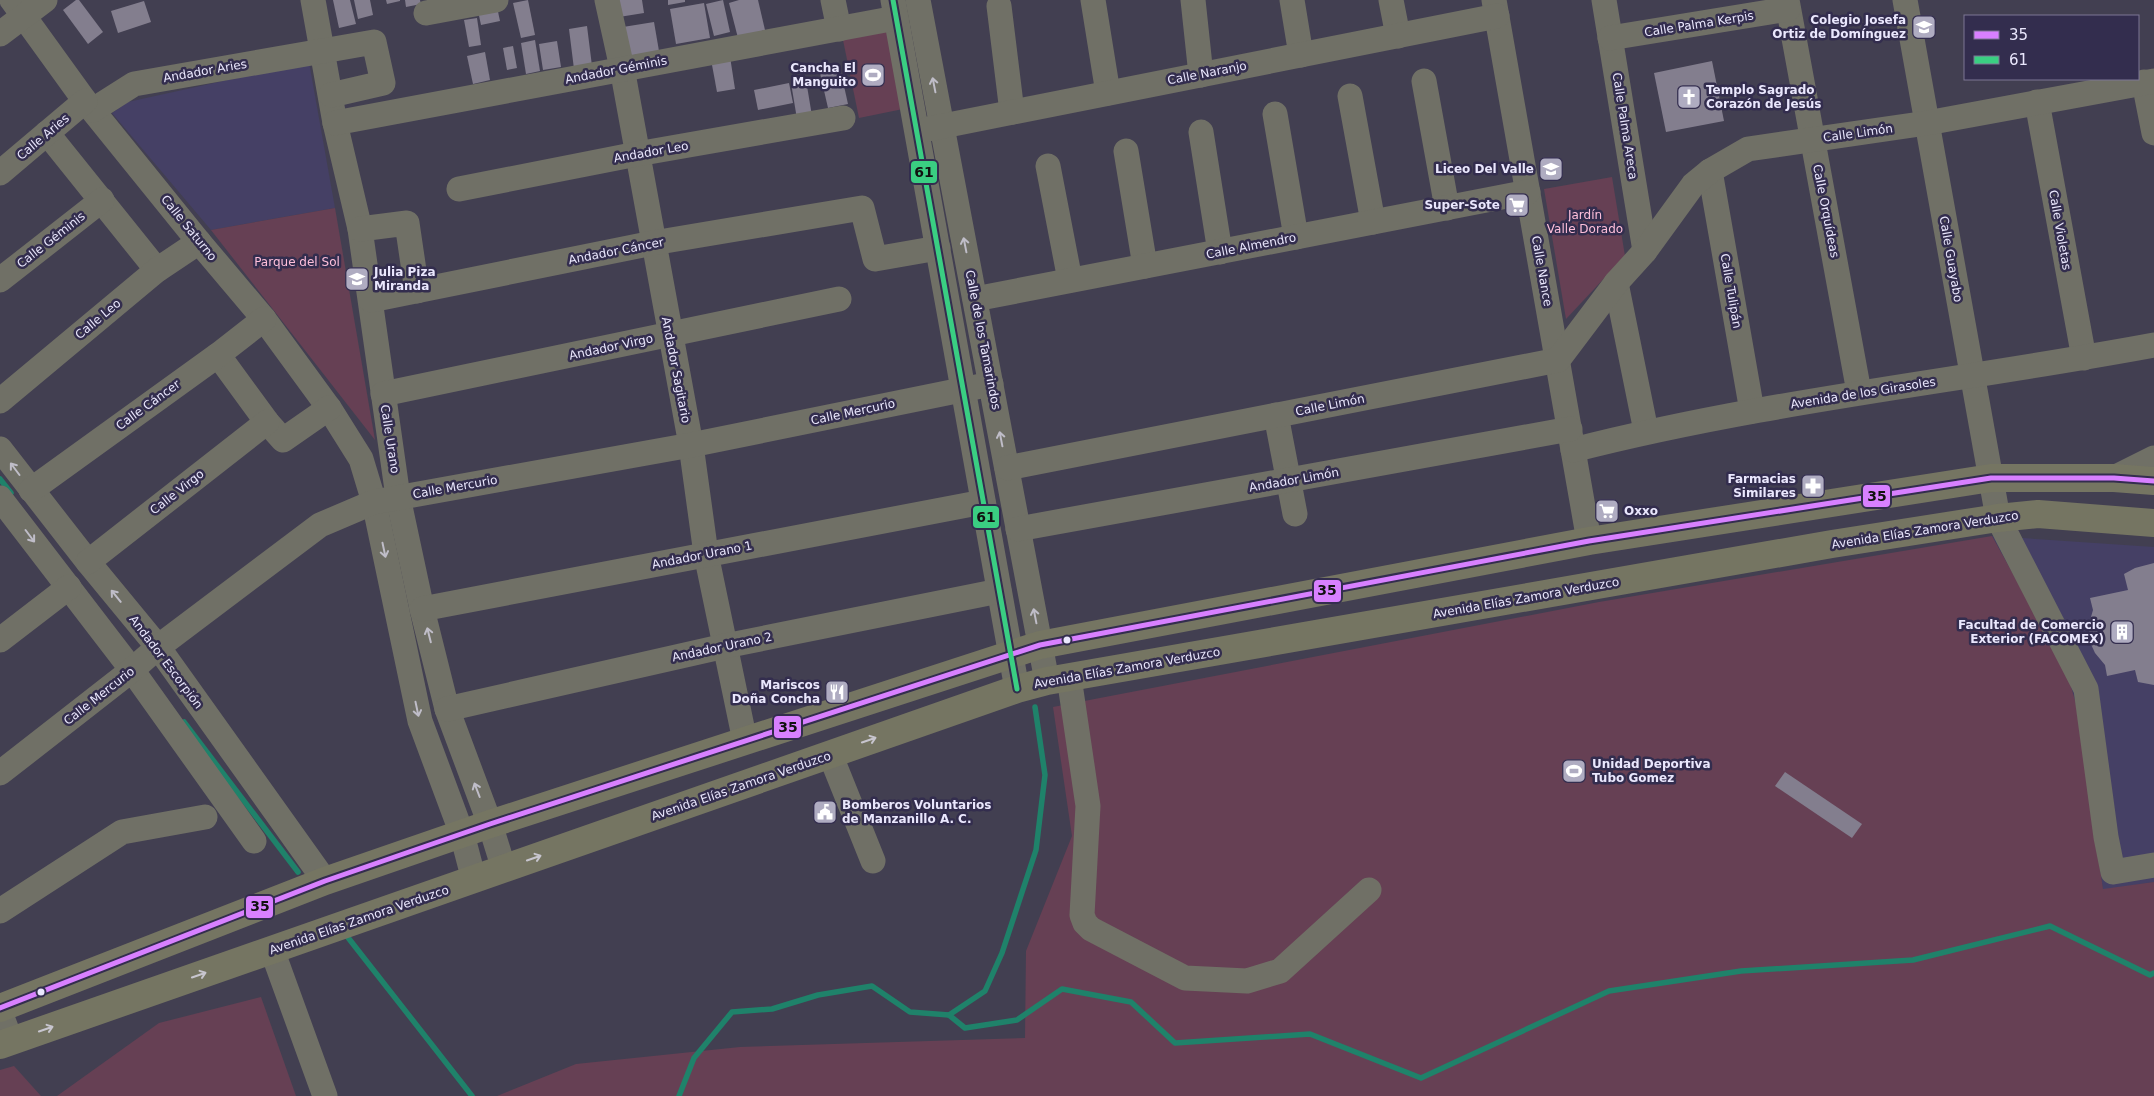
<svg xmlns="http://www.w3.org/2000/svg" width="2154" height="1096" font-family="'DejaVu Sans',sans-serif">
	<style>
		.built { fill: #454065 }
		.green { fill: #664054 }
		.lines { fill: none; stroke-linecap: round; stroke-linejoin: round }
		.stream { stroke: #1f826a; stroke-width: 5.5 }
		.building { fill: #837e8e }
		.minor { stroke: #707066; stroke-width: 25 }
		.major { stroke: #757562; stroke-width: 28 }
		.bus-1-casing { stroke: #332d4e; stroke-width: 9 }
		.bus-2-casing { stroke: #332d4e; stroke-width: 9 }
		.bus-1 { stroke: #d880ff; stroke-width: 5 }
		.bus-2 { stroke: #3ace82; stroke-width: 5 }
		.oneway { stroke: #bfbdc8 }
		.oneway2 { stroke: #c7c5ce }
		.bus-dot { fill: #eae7fd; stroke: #332d4e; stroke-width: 2 }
		.labels { text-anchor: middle; stroke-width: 5; stroke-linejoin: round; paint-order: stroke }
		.poi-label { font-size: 12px; font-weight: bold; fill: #eae7fd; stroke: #332d4e; text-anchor: end }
		.street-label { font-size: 12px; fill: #eae7fd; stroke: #332d4e }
		.park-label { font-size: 12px; fill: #febfda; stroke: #332d4e }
		.line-badge { stroke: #332d4e; stroke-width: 2 }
		.pale-badge-label { font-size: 14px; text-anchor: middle; font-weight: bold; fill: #111 }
	</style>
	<rect width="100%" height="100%" fill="#423f51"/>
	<g class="built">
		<polygon points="309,62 335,208 211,230 112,113 128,102"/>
		<polygon points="1992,536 2154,547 2154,882 2103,890 2076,704 2066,669"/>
	</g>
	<g class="green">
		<polygon points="887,31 903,109 859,118 843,40"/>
		<polygon points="1612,177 1625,256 1566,319 1544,189"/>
		<polygon points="335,208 375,440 211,230"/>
		<polygon points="1992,536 2066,669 2076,704 2103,889 2154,882 2154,1096 497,1096 576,1064 740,1047 1025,1038 1026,951 1072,836 1053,707 1599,602"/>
		<polygon points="261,997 296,1096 57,1096 159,1023"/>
		<polygon points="14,1066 41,1096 0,1096 0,1070"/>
	</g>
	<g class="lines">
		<g class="stream">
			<polyline points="0,479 11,493"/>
			<polyline points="184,722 298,872"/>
			<polyline points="346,935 472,1096"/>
			<polyline points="949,1015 965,1028 1017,1020 1062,989 1131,1002 1175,1043 1310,1034 1421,1078 1609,991 1741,971 1913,960 2050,926 2150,975 2154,973"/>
			<polyline points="679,1096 694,1058 732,1012 772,1009 818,995 872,986 910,1012 949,1015 985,991 1002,953 1036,850 1045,775 1035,707"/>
		</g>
	</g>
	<g class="building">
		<polygon points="76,0 79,0 103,32 88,44 63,10"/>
		<polygon points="333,0 350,0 356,24 339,28"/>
		<polygon points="354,0 370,0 373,15 358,19"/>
		<polygon points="386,0 400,0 400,1 387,4"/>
		<polygon points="405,0 420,0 421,4 406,7"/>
		<polygon points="528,0 535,35 521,38 513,3"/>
		<polygon points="617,0 642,0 644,13 619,17"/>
		<polygon points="668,0 685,0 685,2 668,5"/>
		<polygon points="723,0 730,32 714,36 706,4"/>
		<polygon points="739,0 758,0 765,30 738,38 729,3"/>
		<polygon points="144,1 151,22 118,33 111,11"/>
		<polygon points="704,3 710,38 676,44 670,9"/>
		<polygon points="497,7 500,21 481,25 478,11"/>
		<polygon points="477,18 481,45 469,47 464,20"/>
		<polygon points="654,22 659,51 628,56 623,27"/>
		<polygon points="587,26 592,66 574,69 569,29"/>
		<polygon points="535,40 540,71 526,74 521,43"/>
		<polygon points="557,41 561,67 543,70 539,44"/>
		<polygon points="513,46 517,68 507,70 503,48"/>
		<polygon points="729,50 735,89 717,92 710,54"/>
		<polygon points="485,52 490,80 473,84 467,56"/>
		<polygon points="1712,61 1724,121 1666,132 1654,73"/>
		<polygon points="840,68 848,104 828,108 820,73"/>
		<polygon points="806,80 812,116 797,119 791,83"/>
		<polygon points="789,83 793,103 758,110 754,90"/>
		<polygon points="2154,563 2154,685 2138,682 2135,670 2107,676 2105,665 2095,653 2089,640 2089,624 2093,610 2090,598 2128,590 2124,574 2135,568"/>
		<polygon points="1785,772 1862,824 1852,838 1775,786"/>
	</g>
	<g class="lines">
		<g class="minor">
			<polyline points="12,0 85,101 199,242 264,319 329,408 361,459 374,502 420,721 462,834 474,880"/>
			<polyline points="313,0 335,123 360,229 398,497 422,609 447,709 490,824 504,869"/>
			<polyline points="607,0 622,68 691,445 706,554 745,741"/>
			<polyline points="833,0 839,29"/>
			<polyline points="893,0 1017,689"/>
			<polyline points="918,0 1047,681"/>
			<polyline points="1093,0 1108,93"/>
			<polyline points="1193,0 1201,75"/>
			<polyline points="1292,0 1301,55"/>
			<polyline points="1391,0 1398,36"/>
			<polyline points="1494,0 1589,541"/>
			<polyline points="1604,0 1645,251"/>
			<polyline points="1787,0 1859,392"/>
			<polyline points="1905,0 1998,518 2086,689 2106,837 2113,872 2154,865"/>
			<polyline points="999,6 1012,112"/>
			<polyline points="426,13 496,0"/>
			<polyline points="0,34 45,0"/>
			<polyline points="1610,38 1788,9"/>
			<polyline points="1424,81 1447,208"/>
			<polyline points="2144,82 2154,133"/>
			<polyline points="1350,96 1373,222"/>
			<polyline points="2037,102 2084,358"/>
			<polyline points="93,110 134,84 374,42 383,83 331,95"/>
			<polyline points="1275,114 1296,237"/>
			<polyline points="335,123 896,18"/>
			<polyline points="928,129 1497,16"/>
			<polyline points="1201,132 1220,252"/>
			<polyline points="47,133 157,270"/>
			<polyline points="1126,151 1145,266"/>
			<polyline points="1048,166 1070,280"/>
			<polyline points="1710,171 1752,411"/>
			<polyline points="0,173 85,101"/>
			<polyline points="459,189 637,154 843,118"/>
			<polyline points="360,229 407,223 417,291"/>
			<polyline points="0,280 102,200"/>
			<polyline points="1616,283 1646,431"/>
			<polyline points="975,299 1528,192"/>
			<polyline points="371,300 653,243 862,208 875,259 938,248"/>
			<polyline points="218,355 267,422 283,440 329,408"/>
			<polyline points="383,394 839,299"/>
			<polyline points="0,401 157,270 199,242"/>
			<polyline points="1276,415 1295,514"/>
			<polyline points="0,449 88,562 158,647 325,881"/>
			<path d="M 1573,450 C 1764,401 1961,381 2154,345"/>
			<polyline points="1007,468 1558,360 1616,283 1645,251 1693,185 1710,171 1748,149 1927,123 2154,81"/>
			<polyline points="2114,478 2154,458"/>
			<polyline points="31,490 218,355 264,319"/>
			<polyline points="0,498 132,670 254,841"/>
			<polyline points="1018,529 1570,429"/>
			<polyline points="88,562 267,422"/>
			<polyline points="422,609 983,502"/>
			<polyline points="0,640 69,587"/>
			<polyline points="1069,677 1088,806 1082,915 1085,923 1091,929 1185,978 1247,981 1280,971 1369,890"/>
			<polyline points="447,709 725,646 999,591"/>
			<polyline points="830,754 873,861"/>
			<polyline points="0,773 132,670 158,647 320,525 374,502 691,445 991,384"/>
			<polyline points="0,911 122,832 205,817"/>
			<polyline points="272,950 325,1096"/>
			<polyline points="0,1012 11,1041"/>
		</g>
		<g class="major">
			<polyline points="0,1008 325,881 490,824 1040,645 1589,541 1991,478 2114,478 2154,481"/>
			<polyline points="0,1045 1017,689 1047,681 1832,544 1998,518 2038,514 2154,523"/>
		</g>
		<g class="bus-1-casing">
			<polyline id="bus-1" points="0,1008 325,881 490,824 1040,645 1589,541 1991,478 2114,478 2154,481"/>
		</g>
		<g class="bus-2-casing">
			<polyline id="bus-2" points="893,0 1017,689"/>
		</g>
		<use href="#bus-1" class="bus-1"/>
		<use href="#bus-2" class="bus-2"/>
	</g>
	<defs><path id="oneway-shaft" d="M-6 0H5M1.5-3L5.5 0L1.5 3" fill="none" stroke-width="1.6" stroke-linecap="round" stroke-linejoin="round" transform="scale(1.25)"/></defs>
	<g class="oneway">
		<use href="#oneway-shaft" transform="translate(934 85) rotate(-101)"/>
		<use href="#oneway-shaft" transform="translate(965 245) rotate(-101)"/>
		<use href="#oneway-shaft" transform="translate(1001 439) rotate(-101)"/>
		<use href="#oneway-shaft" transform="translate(15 469) rotate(-127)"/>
		<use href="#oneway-shaft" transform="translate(30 536) rotate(53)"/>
		<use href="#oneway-shaft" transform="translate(384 550) rotate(78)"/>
		<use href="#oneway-shaft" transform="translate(116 596) rotate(-129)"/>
		<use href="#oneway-shaft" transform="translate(1035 616) rotate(-101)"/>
		<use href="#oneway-shaft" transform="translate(429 635) rotate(-104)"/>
		<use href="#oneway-shaft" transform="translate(417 709) rotate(78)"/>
		<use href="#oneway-shaft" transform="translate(477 790) rotate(-111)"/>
	</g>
	<g class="oneway2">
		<use href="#oneway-shaft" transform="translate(869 740) rotate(-19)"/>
		<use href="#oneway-shaft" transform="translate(534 858) rotate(-19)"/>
		<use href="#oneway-shaft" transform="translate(199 975) rotate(-19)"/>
		<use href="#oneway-shaft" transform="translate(46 1029) rotate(-19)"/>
	</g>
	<defs>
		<g id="school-square" transform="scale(1.25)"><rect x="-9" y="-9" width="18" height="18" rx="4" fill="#afacc1" stroke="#332d4e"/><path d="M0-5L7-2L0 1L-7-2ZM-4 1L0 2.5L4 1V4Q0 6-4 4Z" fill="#fff"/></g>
		<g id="stadium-square" transform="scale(1.25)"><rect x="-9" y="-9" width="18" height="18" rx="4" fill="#afacc1" stroke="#332d4e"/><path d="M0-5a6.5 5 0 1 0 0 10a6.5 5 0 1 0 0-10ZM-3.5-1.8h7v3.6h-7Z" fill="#fff"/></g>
		<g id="church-square" transform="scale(1.25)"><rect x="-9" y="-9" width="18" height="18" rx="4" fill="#afacc1" stroke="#332d4e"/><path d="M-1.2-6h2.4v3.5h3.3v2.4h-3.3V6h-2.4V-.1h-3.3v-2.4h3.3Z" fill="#fff"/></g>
		<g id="supermarket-square" transform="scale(1.25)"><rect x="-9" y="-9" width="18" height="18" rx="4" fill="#afacc1" stroke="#332d4e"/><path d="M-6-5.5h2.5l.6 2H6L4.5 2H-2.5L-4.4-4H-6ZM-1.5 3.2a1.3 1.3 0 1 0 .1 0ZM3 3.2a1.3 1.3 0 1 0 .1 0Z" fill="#fff"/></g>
		<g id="pharmacy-square" transform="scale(1.25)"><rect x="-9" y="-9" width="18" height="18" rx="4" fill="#afacc1" stroke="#332d4e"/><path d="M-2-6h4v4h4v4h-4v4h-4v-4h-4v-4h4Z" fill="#fff"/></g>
		<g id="building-square" transform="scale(1.25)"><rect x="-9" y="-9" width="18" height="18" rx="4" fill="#afacc1" stroke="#332d4e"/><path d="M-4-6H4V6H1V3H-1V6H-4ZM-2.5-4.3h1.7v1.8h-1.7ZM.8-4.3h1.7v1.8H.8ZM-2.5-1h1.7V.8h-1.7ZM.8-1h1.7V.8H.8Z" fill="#fff"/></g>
		<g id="restaurant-square" transform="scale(1.25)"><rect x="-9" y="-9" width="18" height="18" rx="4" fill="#afacc1" stroke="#332d4e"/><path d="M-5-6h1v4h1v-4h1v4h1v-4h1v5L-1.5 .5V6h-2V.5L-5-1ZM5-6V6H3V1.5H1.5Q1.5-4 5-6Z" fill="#fff"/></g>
		<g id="civic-square" transform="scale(1.25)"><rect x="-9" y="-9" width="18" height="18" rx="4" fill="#afacc1" stroke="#332d4e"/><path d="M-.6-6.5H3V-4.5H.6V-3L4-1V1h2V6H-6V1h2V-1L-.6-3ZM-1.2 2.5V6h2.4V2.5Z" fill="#fff"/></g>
	</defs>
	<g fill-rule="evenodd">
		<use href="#school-square" x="1924" y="27"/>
		<use href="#stadium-square" x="873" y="75"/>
		<use href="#church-square" x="1689" y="97"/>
		<use href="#school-square" x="1551" y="169"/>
		<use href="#supermarket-square" x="1517" y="205"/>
		<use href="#school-square" x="357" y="279"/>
		<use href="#pharmacy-square" x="1813" y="486"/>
		<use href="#supermarket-square" x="1607" y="511"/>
		<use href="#building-square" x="2122" y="632"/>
		<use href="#restaurant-square" x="837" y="692"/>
		<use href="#stadium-square" x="1574" y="771"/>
		<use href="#civic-square" x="825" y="812"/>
	</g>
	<g class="bus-dot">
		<circle cx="1067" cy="640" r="4.5"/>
		<circle cx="41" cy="992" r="4.5"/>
	</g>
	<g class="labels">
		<g class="poi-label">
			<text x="1906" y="24">Colegio Josefa<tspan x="1906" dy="14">Ortiz de Domínguez</tspan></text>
			<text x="856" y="72">Cancha El<tspan x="856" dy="14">Manguito</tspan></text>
			<text x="1706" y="94" text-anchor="start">Templo Sagrado<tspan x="1706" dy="14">Corazón de Jesús</tspan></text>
			<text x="1534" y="173">Liceo Del Valle</text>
			<text x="1500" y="209">Super-Sote</text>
			<text x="374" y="276" text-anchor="start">Julia Piza<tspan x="374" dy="14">Miranda</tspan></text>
			<text x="1796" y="483">Farmacias<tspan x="1796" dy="14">Similares</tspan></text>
			<text x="1624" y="515" text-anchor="start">Oxxo</text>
			<text x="2104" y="629">Facultad de Comercio<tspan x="2104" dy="14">Exterior (FACOMEX)</tspan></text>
			<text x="820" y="689">Mariscos<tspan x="820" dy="14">Doña Concha</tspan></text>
			<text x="1592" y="768" text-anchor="start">Unidad Deportiva<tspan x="1592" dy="14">Tubo Gomez</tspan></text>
			<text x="842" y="809" text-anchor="start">Bomberos Voluntarios<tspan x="842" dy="14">de Manzanillo A. C.</tspan></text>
		</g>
		<g class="street-label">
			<text transform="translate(1699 24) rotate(-9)" y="4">Calle Palma Kerpis</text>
			<text transform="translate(616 70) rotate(-11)" y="4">Andador Géminis</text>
			<text transform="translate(205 71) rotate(-10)" y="4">Andador Aries</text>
			<text transform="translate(1207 73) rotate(-11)" y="4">Calle Naranjo</text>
			<text transform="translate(1625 126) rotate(81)" y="4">Calle Palma Areca</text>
			<text transform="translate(1858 133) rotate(-8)" y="4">Calle Limón</text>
			<text transform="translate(43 137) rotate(-40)" y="4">Calle Aries</text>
			<text transform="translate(651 152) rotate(-10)" y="4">Andador Leo</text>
			<text transform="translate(1826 211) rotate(79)" y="4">Calle Orquídeas</text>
			<text transform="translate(189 228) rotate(51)" y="4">Calle Saturno</text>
			<text transform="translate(2060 230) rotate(80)" y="4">Calle Violetas</text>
			<text transform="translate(51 240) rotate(-38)" y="4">Calle Géminis</text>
			<text transform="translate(1251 246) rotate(-11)" y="4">Calle Almendro</text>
			<text transform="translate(616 251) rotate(-11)" y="4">Andador Cáncer</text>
			<text transform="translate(1951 259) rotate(80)" y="4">Calle Guayabo</text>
			<text transform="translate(1542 271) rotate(80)" y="4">Calle Nance</text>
			<text transform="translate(1731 291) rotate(80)" y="4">Calle Tulipán</text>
			<text transform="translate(98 319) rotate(-40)" y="4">Calle Leo</text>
			<text transform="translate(983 340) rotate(79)" y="4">Calle de los Tamarindos</text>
			<text transform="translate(611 347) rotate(-12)" y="4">Andador Virgo</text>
			<text transform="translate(676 370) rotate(79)" y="4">Andador Sagitario</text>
			<text transform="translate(1863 393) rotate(-9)" y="4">Avenida de los Girasoles</text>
			<text transform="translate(148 405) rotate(-36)" y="4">Calle Cáncer</text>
			<text transform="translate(1330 405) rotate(-11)" y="4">Calle Limón</text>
			<text transform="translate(853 412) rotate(-12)" y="4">Calle Mercurio</text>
			<text transform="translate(390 439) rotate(81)" y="4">Calle Urano</text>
			<text transform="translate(1294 480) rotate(-10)" y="4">Andador Limón</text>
			<text transform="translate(455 487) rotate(-10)" y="4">Calle Mercurio</text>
			<text transform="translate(177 492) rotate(-38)" y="4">Calle Virgo</text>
			<text transform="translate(1925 530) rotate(-9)" y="4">Avenida Elías Zamora Verduzco</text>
			<text transform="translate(702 555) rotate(-11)" y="4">Andador Urano 1</text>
			<text transform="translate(1526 598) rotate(-10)" y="4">Avenida Elías Zamora Verduzco</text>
			<text transform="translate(722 647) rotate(-12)" y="4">Andador Urano 2</text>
			<text transform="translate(166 662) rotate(53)" y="4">Andador Escorpión</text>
			<text transform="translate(1127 668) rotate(-10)" y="4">Avenida Elías Zamora Verduzco</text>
			<text transform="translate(99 696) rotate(-38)" y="4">Calle Mercurio</text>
			<text transform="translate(741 786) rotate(-19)" y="4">Avenida Elías Zamora Verduzco</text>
			<text transform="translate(359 920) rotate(-19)" y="4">Avenida Elías Zamora Verduzco</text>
		</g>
		<g class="park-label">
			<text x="1585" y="219">Jardín<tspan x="1585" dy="14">Valle Dorado</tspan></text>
			<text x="297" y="266">Parque del Sol</text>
		</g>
	</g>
	<g class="line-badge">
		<rect x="910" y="160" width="28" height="24" rx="5" fill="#3ace82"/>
		<rect x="1862" y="484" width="29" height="24" rx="5" fill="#d880ff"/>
		<rect x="972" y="505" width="28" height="24" rx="5" fill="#3ace82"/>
		<rect x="1313" y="579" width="29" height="24" rx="5" fill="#d880ff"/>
		<rect x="773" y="715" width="29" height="24" rx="5" fill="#d880ff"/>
		<rect x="245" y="895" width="29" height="24" rx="5" fill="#d880ff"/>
	</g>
	<g class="pale-badge-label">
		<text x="924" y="177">61</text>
		<text x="1877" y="501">35</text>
		<text x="986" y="522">61</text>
		<text x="1327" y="595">35</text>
		<text x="788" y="732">35</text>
		<text x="260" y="911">35</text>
	</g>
	<rect x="1964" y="15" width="175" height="65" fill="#332d4e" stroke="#7c7794"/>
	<rect x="1974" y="31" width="25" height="8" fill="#d880ff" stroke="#7c7794"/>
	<text x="2009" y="40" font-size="15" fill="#eae7fd">35</text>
	<rect x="1974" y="56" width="25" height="8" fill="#3ace82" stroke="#7c7794"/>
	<text x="2009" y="65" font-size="15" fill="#eae7fd">61</text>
</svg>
